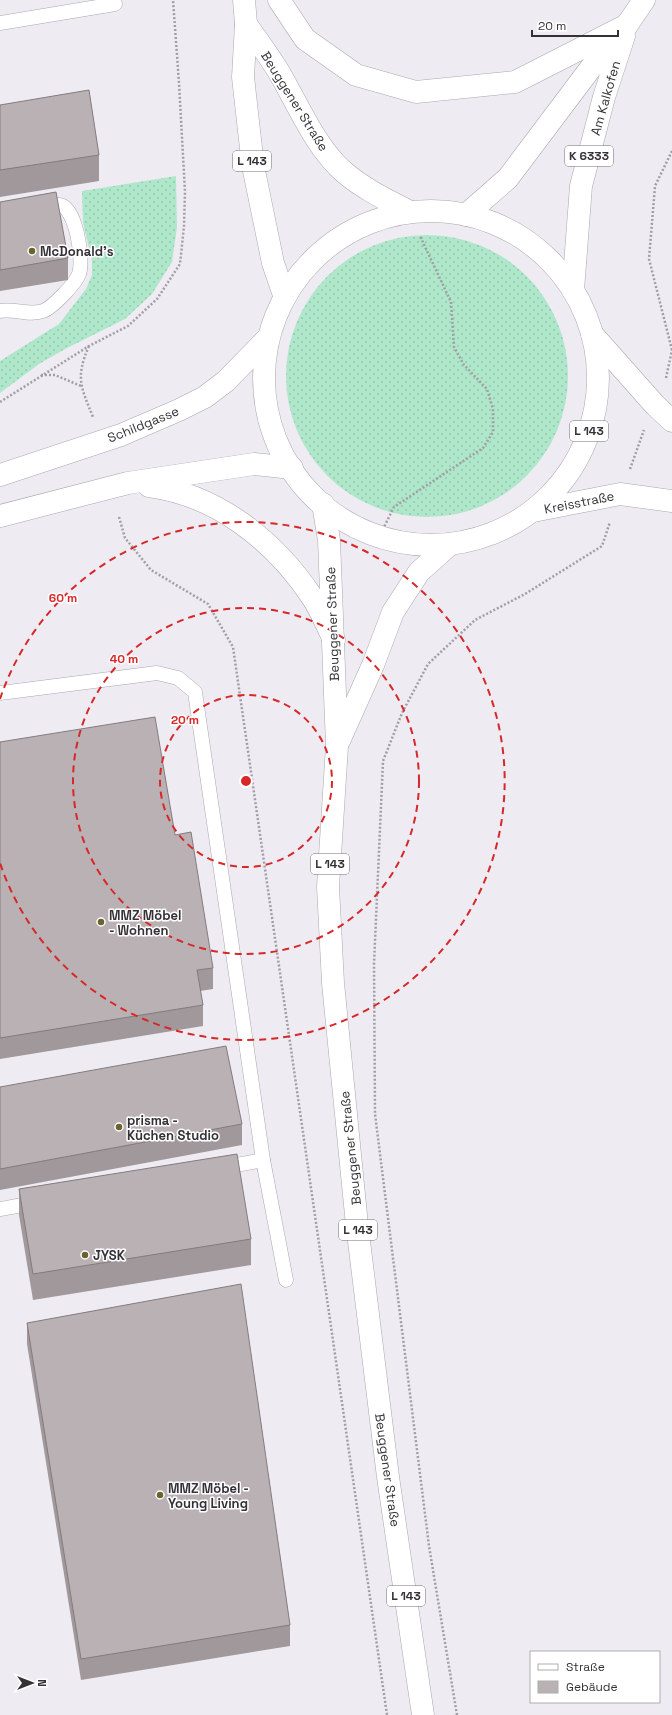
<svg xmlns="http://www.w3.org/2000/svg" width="672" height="1715" font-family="'Space Grotesk',sans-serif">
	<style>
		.grass { fill: url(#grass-dots) }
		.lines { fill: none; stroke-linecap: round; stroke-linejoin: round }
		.service-casing { stroke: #aba7ae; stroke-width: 15 }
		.tertiary-casing { stroke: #aba7ae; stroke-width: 23 }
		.primary-casing { stroke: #aba7ae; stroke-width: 23 }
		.path { stroke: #a19ea4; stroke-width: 2.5; stroke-dasharray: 2 2; stroke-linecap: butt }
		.service { stroke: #fff; stroke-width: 14 }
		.tertiary { stroke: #fff; stroke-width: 22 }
		.primary { stroke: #fff; stroke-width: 22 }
		.wall { fill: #a0989b }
		.building { fill: #bab1b4; stroke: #827c7e }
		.ring { fill: none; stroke: #d62828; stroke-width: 2; stroke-dasharray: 7 5 }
		.poi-dot { fill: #696330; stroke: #fff; stroke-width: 1.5 }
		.labels { text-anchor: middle; stroke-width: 3; stroke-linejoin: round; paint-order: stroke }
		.shield { fill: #fff; stroke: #717072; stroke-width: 1 }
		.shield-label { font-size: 12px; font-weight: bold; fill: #343235 }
		.street-label { font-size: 13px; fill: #343235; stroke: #fff }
		.poi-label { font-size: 13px; font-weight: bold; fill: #343235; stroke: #fff; text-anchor: start }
		.centre { fill: #d62828; stroke: #fff; stroke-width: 2 }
		.ring-label { font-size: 12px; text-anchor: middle; font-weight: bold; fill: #d62828; stroke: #fff; stroke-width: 3; stroke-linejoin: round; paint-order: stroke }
	</style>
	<defs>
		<pattern id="grass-dots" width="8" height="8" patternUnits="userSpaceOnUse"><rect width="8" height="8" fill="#afe7cb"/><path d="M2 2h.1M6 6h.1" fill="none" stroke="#97c7af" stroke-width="1.8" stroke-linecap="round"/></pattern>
	</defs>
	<rect width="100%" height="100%" fill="#efebf3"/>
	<g class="grass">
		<polygon points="176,176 177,227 172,262 152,294 125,319 65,349 39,364 0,393 0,361 59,324 86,289 92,275 92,261 83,222 82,191"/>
		<circle cx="427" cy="376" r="141"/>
	</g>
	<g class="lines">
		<g class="service-casing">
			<g id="service">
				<polyline points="0,23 115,4"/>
				<path d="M 0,311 C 14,308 29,316 43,311 C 52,308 76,283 79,274 C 84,260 76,206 59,205 C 53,204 46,207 40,208"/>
				<polyline points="0,693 157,673 178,678 195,692 263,1160 286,1280"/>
				<polyline points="220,1168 263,1160"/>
				<polyline points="0,1209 39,1202"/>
			</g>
		</g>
		<g class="tertiary-casing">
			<g id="tertiary">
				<polyline points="592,334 655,405 672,421"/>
				<polyline points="0,475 121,435 179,410 205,397 226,381 266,340"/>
				<path d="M 149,486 C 217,495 274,540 312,597 C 321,610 327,626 334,640"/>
				<polyline points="533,511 620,494 672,501"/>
				<polyline points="0,516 128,483 254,464 292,468"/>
			</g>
		</g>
		<g class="primary-casing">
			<g id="primary">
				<polyline points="244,0 246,24 243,77 253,166 273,263 284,295"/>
				<polyline points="279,0 305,39 356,75 416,92 515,82 627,25"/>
				<path d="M 246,24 C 257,40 270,57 280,74 C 298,105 317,150 345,173 C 364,189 387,200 410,212"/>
				<circle cx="431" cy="378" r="167"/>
				<polyline points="466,215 508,178 590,69 627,25 644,0"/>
				<polyline points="573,290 581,186 604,97 624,36"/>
				<polyline points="323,504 329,540 337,746 328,887 333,983 357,1225 388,1477 423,1715"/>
				<polyline points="339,741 373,665 393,612 419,572 448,546"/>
			</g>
		</g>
		<g class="path">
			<polyline points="672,151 655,186 649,259 672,350"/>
			<path d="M 89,346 C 75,378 81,387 93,417"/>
			<polyline points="41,375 55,375 81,386"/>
			<polyline points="666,378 672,350"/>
			<polyline points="0,402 89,346 128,326 157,299 180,264 184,226 185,192 179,83 173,0"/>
			<polyline points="630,469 644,430"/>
			<polyline points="119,517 125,538 151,570 208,604 233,647 387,1715"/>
			<polyline points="379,537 394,507 483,448 493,432 493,409 487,389 464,365 454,347 451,302 420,236"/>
			<polyline points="457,1715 429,1546 375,1114 374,964 383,761 402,713 428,664 475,620 525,594 602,546 610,522"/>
		</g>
		<use href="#service" class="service"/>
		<use href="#tertiary" class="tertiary"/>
		<use href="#primary" class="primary"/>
	</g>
	<g class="wall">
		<polygon points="0,105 99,155 99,181 0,197"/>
		<polygon points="0,202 68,258 68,280 0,291"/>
		<polygon points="0,742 175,835 213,968 213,989 200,991 203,1005 203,1026 0,1059"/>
		<polygon points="0,1087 242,1124 242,1145 0,1190"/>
		<polygon points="19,1189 251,1239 251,1265 33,1300 19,1215"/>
		<polygon points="27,1323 290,1625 290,1646 81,1680 27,1344"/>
	</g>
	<g class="building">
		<polygon points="89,90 99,155 0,170 0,105"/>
		<polygon points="56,192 68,258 0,270 0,202"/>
		<polygon points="155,717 175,835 191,832 213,968 197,970 203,1005 0,1038 0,742"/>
		<polygon points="226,1046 242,1124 0,1169 0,1087"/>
		<polygon points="237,1154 251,1239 33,1274 19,1189"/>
		<polygon points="241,1284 290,1625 81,1659 27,1323"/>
	</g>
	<g class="ring">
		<circle cx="246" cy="781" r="86"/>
		<circle cx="246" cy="781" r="173"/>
		<path d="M0 699A259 259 0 1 1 0 863"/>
	</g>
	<g class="poi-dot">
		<circle cx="32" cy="251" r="4"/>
		<circle cx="101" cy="922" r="4"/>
		<circle cx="119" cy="1127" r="4"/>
		<circle cx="85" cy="1255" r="4"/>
		<circle cx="160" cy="1495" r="4"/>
	</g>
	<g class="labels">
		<g class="shield">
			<rect x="565" y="146" width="48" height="20" rx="3"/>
			<rect x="233" y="151" width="38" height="20" rx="3"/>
			<rect x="570" y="421" width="38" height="20" rx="3"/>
			<rect x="311" y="854" width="38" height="20" rx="3"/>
			<rect x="339" y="1220" width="38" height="20" rx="3"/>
			<rect x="387" y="1586" width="38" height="20" rx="3"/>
		</g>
		<g class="shield-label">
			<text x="589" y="160">K 6333</text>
			<text x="252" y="165">L 143</text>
			<text x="589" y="435">L 143</text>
			<text x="330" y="868">L 143</text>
			<text x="358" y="1234">L 143</text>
			<text x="406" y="1600">L 143</text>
		</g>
		<g class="street-label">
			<text transform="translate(605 98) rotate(-74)" y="5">Am Kalkofen</text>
			<text transform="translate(295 101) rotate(58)" y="5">Beuggener Straße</text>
			<text transform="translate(143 424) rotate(-22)" y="5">Schildgasse</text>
			<text transform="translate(579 502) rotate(-11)" y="5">Kreisstraße</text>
			<text transform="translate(332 624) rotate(-92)" y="5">Beuggener Straße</text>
			<text transform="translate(350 1148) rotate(-96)" y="5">Beuggener Straße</text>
			<text transform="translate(388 1470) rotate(82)" y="5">Beuggener Straße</text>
		</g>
		<g class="poi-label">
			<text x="40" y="256">McDonald's</text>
			<text x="109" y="920">MMZ Möbel<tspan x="109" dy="15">- Wohnen</tspan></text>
			<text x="127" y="1125">prisma -<tspan x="127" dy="15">Küchen Studio</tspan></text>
			<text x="93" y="1260">JYSK</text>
			<text x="168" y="1493">MMZ Möbel -<tspan x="168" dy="15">Young Living</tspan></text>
		</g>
	</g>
	<circle cx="246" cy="781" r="6" class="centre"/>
	<g class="ring-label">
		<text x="63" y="602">60 m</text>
		<text x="124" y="663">40 m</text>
		<text x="185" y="724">20 m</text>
	</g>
	<rect x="530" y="1651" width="130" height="52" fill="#ffffff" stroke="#aeadae"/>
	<rect x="538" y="1664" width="20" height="6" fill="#ffffff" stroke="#aeadae"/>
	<text x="566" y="1671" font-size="12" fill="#343235">Straße</text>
	<rect x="538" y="1681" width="20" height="12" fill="#bab1b4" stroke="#aeadae"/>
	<text x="566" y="1691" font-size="12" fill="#343235">Gebäude</text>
	<g transform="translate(32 1683) rotate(90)" stroke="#ffffff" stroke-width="3" paint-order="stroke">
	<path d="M0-3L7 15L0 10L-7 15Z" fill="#343235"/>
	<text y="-6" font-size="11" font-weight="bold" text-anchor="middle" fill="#343235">N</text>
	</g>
	<path d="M532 30v6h86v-6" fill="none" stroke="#343235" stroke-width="2"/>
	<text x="538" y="30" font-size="12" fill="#343235" stroke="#ffffff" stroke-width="3" paint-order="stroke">20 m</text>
</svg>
